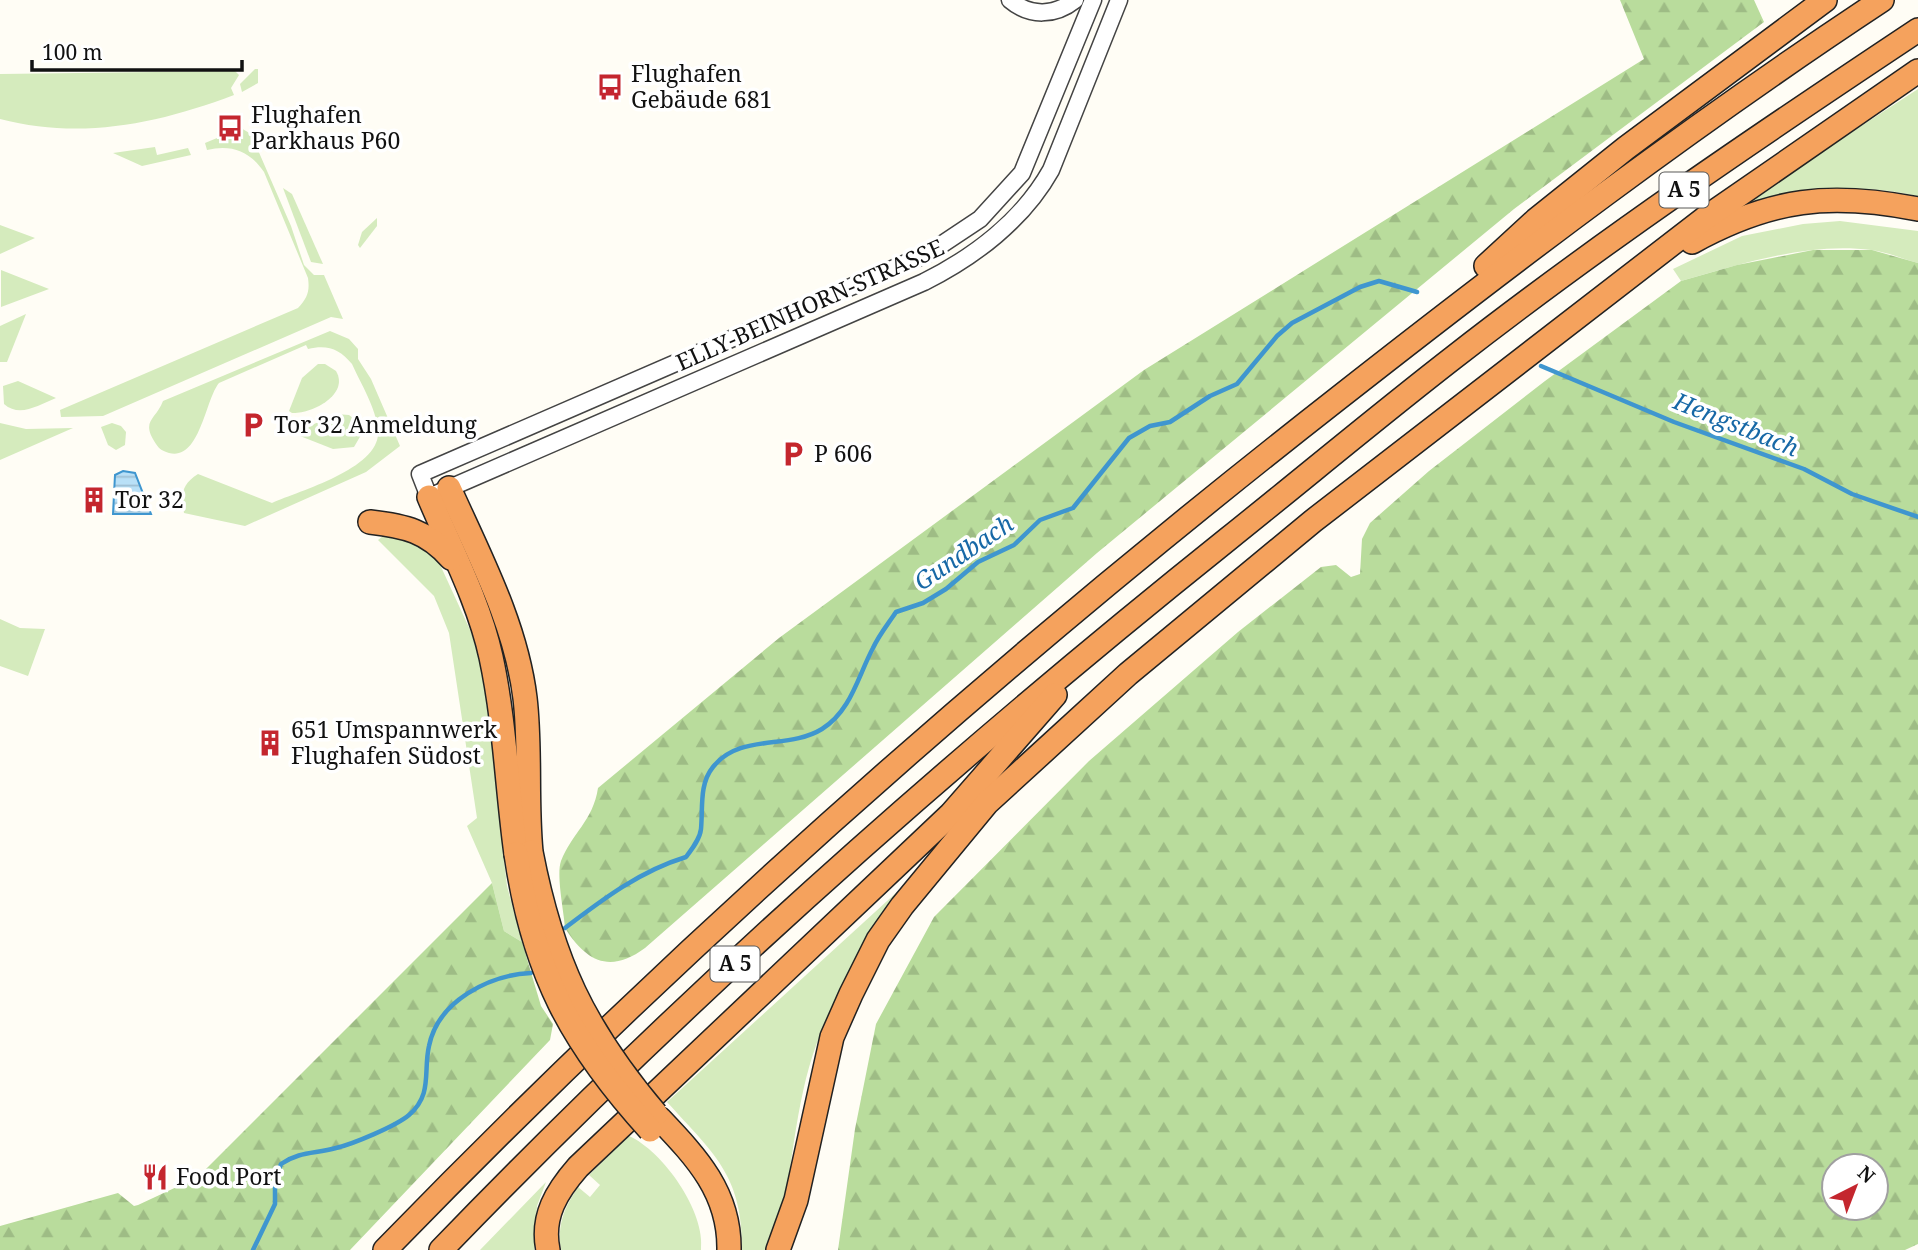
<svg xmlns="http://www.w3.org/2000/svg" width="1918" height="1250" font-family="'Noto Serif',serif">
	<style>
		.grass { fill: #d5ebbd }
		.forest { fill: url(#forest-firs); fill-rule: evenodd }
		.water { fill: url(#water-rules); stroke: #3f96cf; stroke-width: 2 }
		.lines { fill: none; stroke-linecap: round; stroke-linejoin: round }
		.stream { stroke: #3f96cf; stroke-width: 4.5 }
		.tertiary-casing { stroke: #444; stroke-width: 19 }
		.motorway-casing { stroke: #222; stroke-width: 26 }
		.tertiary { stroke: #fff; stroke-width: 16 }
		.motorway { stroke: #f5a25d; stroke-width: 23 }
		.motorway-bridge-casing { stroke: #222; stroke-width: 26; stroke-linecap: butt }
		.motorway-bridge { stroke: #f5a25d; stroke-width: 23 }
		.labels { text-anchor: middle; stroke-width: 7; stroke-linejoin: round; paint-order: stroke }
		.shield { fill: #fff; stroke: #585858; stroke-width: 2 }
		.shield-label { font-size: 21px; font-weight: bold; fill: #111 }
		.poi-label { font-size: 23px; fill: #111; stroke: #fff; text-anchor: start }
		.street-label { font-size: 23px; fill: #111; stroke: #fff }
		.water-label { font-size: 24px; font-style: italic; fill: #1768a6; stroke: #fff }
	</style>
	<defs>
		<pattern id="forest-firs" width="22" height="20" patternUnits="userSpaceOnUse" patternTransform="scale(1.75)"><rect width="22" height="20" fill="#b9dc9c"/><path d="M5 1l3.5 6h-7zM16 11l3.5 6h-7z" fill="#9ebc85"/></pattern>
		<pattern id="water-rules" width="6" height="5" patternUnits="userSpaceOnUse" patternTransform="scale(1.75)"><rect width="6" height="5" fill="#b9e0f7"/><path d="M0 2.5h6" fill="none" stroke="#9ebfd3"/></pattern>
	</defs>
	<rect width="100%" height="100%" fill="#fffdf5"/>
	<g class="grass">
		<polygon points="255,69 258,69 258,83 242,92 240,84"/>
		<path d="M 235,71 L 239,75 L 231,88 L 234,95 C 157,124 81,140 0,119 L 0,74 Z"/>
		<path d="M 1918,89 L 1918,196 C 1843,179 1791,195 1720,218 Z"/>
		<path d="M 241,128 L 251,134 L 291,226 L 304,265 L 314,275 L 324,275 L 343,319 L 331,317 L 103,416 L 61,417 L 60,410 L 298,308 C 307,298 310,292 308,278 L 264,172 C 250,151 231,144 207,150 L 205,143 Z"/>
		<polygon points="155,147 157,155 188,148 191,155 142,166 113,153"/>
		<polygon points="283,188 292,194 323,264 311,262"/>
		<polygon points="377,218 377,226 360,248 358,245 362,232"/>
		<path d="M 1840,221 L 1918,231 L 1918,263 C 1903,259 1887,252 1871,250 C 1807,242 1742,264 1681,281 L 1673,269 L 1742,236 L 1803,224 Z"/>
		<polygon points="0,225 35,238 0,254"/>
		<polygon points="1,270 49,289 1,307"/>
		<polygon points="26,314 7,362 0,362 0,326"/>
		<path d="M 330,331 L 349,339 L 358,349 L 358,359 L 371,379 L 400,446 L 366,472 L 245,526 L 184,513 C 181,494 181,485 198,474 L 272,503 C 301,490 382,468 378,430 C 376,408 361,384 352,364 C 340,349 327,344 308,349 L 306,345 L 219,383 C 205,400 200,461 169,453 C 163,451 160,450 156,444 C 140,420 156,420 163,401 Z"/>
		<path d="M 318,364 L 325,364 L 336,371 C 350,395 311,414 292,413 L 289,411 L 302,378 Z"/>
		<path d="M 18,381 L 56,398 C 38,405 20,418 4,404 L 3,386 Z"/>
		<polygon points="336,414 349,415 359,423 361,435 354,447 333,449 300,436 301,430"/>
		<polygon points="0,423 26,429 73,428 0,460"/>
		<polygon points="112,423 121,426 126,432 125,445 116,450 108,445 101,427"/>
		<polygon points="405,534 437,558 471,632 481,666 506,839 502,843 507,886 522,942 504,931 492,883 467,826 477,818 449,633 434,596 378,540 383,536"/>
		<polygon points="0,619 20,628 45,629 28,676 0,666"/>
		<path d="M 898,891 L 902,894 C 872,939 842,983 821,1033 C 797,1088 792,1167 781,1227 L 770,1250 L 742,1250 C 743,1175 713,1153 667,1102 Z"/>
		<path d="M 629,1136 C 663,1151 706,1212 701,1250 L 561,1250 C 557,1225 564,1208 578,1187 L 590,1197 L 600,1185 L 589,1175 Z"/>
		<polygon points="546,1182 537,1206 534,1250 480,1250"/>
	</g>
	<g class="forest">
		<path d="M 1620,0 L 1754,0 L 1764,22 L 1514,209 L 1097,553 L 645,948 C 611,973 587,963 565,928 C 564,912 556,875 561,861 C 572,833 593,821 598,788 L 779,638 L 1144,370 L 1644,59 Z"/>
		<path d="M 1813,250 L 1872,250 L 1918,263 L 1918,1244 L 1905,1250 L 838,1250 L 855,1129 L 876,1024 L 934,917 L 1089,761 L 1238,632 L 1321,567 L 1336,565 L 1351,577 L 1360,574 L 1362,539 L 1370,523 L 1429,471 L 1545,381 L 1681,281 L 1737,265 ZM 1834,1166 L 1876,1166 L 1876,1208 L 1834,1208 Z"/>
		<polygon points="492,883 504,931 522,942 541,1006 553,1024 550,1040 350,1250 0,1250 0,1226 118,1193 134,1206 138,1205 198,1177"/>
	</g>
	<polygon class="water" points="123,471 135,473 151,514 113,514 115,475"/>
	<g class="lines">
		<g class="stream">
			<polyline points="1541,366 1674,422 1804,469 1852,494 1918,517"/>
			<path d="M 565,928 C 603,899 640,871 686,857 C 692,849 700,839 701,829 C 703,808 699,784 713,767 C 740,733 788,750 822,729 C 851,711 858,676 873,648 C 879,635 888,624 896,612 L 923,603 L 946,589 L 978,562 L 1014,545 L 1040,520 L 1073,508 L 1129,438 L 1150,426 L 1170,422 L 1210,396 L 1237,384 L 1277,336 L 1292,323 L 1360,287 L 1379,281 L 1417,292"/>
			<path d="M 253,1250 L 275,1204 L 275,1180 L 281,1164 C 300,1151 315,1154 336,1148 C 353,1144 396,1126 409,1115 C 433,1094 423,1072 429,1046 C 438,1001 489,975 531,973"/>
		</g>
		<g class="tertiary-casing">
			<g id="tertiary">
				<path d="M 1010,0 C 1030,17 1055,16 1075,0"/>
				<path d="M 1093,0 L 1022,173 L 980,219 L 929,253 L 420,474 L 429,497 L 924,282 C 974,257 1023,220 1051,170 L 1119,0"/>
			</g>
		</g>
		<g class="motorway-casing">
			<g id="motorway">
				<path d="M 1692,242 C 1772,198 1830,192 1918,209"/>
				<polyline points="1486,266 1536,220 1626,148 1825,0"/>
				<path d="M 449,488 C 479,555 516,624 525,698 C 531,749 526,801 531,852"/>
				<path d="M 429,497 C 451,549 479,602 491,657 C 505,722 507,789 516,854"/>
				<path d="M 370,522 C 405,526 427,531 451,558"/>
				<path d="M 660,1119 C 697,1158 730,1193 729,1250"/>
				<path d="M 385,1250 C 682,944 1000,663 1336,400 C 1513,261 1694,124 1882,0"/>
				<path d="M 441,1250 C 686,996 952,760 1228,539 C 1303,479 1377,417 1453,358 C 1603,241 1760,135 1918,30"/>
				<path d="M 548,1250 C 541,1216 557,1191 578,1167 L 951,814 L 1055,695"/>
				<polyline points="778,1250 796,1200 832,1037 851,994 878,940 902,906 987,803 1128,674 1313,521 1704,219 1918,71"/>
			</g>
		</g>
		<use href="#tertiary" class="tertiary"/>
		<use href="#motorway" class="motorway"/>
		<g class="motorway-bridge-casing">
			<g id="motorway-bridge">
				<path d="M 531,852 C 552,961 584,1029 656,1114"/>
				<path d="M 516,854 C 533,972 571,1043 650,1130"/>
			</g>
		</g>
		<use href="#motorway-bridge" class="motorway-bridge"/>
	</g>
	<defs>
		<g id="bus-bare" transform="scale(2.1)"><path d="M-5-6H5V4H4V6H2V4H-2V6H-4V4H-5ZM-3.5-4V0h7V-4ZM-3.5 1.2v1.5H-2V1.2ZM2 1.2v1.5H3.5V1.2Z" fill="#c4262e" stroke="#fff" stroke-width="2.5" paint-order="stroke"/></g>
		<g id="parking-bare" transform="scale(2.1)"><path d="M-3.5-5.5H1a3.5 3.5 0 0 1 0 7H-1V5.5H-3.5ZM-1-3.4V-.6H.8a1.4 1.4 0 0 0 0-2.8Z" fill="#c4262e" stroke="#fff" stroke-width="2.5" paint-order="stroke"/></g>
		<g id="building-bare" transform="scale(2.1)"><path d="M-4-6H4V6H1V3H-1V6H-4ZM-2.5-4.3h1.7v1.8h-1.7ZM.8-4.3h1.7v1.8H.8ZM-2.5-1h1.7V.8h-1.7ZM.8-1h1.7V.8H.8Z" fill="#c4262e" stroke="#fff" stroke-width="2.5" paint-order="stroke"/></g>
		<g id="restaurant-bare" transform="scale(2.1)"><path d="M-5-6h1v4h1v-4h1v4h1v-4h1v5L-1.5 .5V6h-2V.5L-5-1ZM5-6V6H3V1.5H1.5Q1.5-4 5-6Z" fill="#c4262e" stroke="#fff" stroke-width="2.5" paint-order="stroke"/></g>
	</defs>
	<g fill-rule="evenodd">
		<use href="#bus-bare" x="610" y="87"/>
		<use href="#bus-bare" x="230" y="128"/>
		<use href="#parking-bare" x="253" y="425"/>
		<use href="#parking-bare" x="793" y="454"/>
		<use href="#building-bare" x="94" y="500"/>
		<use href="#building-bare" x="270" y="743"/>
		<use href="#restaurant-bare" x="155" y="1177"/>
	</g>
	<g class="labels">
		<g class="shield">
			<rect x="1659.5" y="172.5" width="49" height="35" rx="5"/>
			<rect x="710.5" y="946.5" width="49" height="35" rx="5"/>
		</g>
		<g class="shield-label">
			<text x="1684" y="197">A 5</text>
			<text x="735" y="971">A 5</text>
		</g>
		<g class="poi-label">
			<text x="631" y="82">Flughafen<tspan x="631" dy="26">Gebäude 681</tspan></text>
			<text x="251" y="123">Flughafen<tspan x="251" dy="26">Parkhaus P60</tspan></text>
			<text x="274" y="433">Tor 32 Anmeldung</text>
			<text x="814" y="462">P 606</text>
			<text x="115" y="508">Tor 32</text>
			<text x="291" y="738">651 Umspannwerk<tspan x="291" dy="26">Flughafen Südost</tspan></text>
			<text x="176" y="1185">Food Port</text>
		</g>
		<g class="street-label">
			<text transform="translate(810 305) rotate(-24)" y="8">ELLY-BEINHORN-STRASSE</text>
		</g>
		<g class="water-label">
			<text transform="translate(1736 425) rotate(22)" y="8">Hengstbach</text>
			<text transform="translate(964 553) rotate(-34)" y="8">Gundbach</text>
		</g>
	</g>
	<g transform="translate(1855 1187) rotate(42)"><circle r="33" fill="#ffffff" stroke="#a0a0a0" stroke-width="2"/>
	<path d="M0-5L12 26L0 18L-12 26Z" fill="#c4262e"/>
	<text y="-10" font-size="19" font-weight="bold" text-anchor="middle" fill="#111111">N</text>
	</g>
	<path d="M32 60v10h210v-10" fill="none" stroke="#111111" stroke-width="3.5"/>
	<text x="42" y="60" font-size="21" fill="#111111" stroke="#ffffff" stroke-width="5" paint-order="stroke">100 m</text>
</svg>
